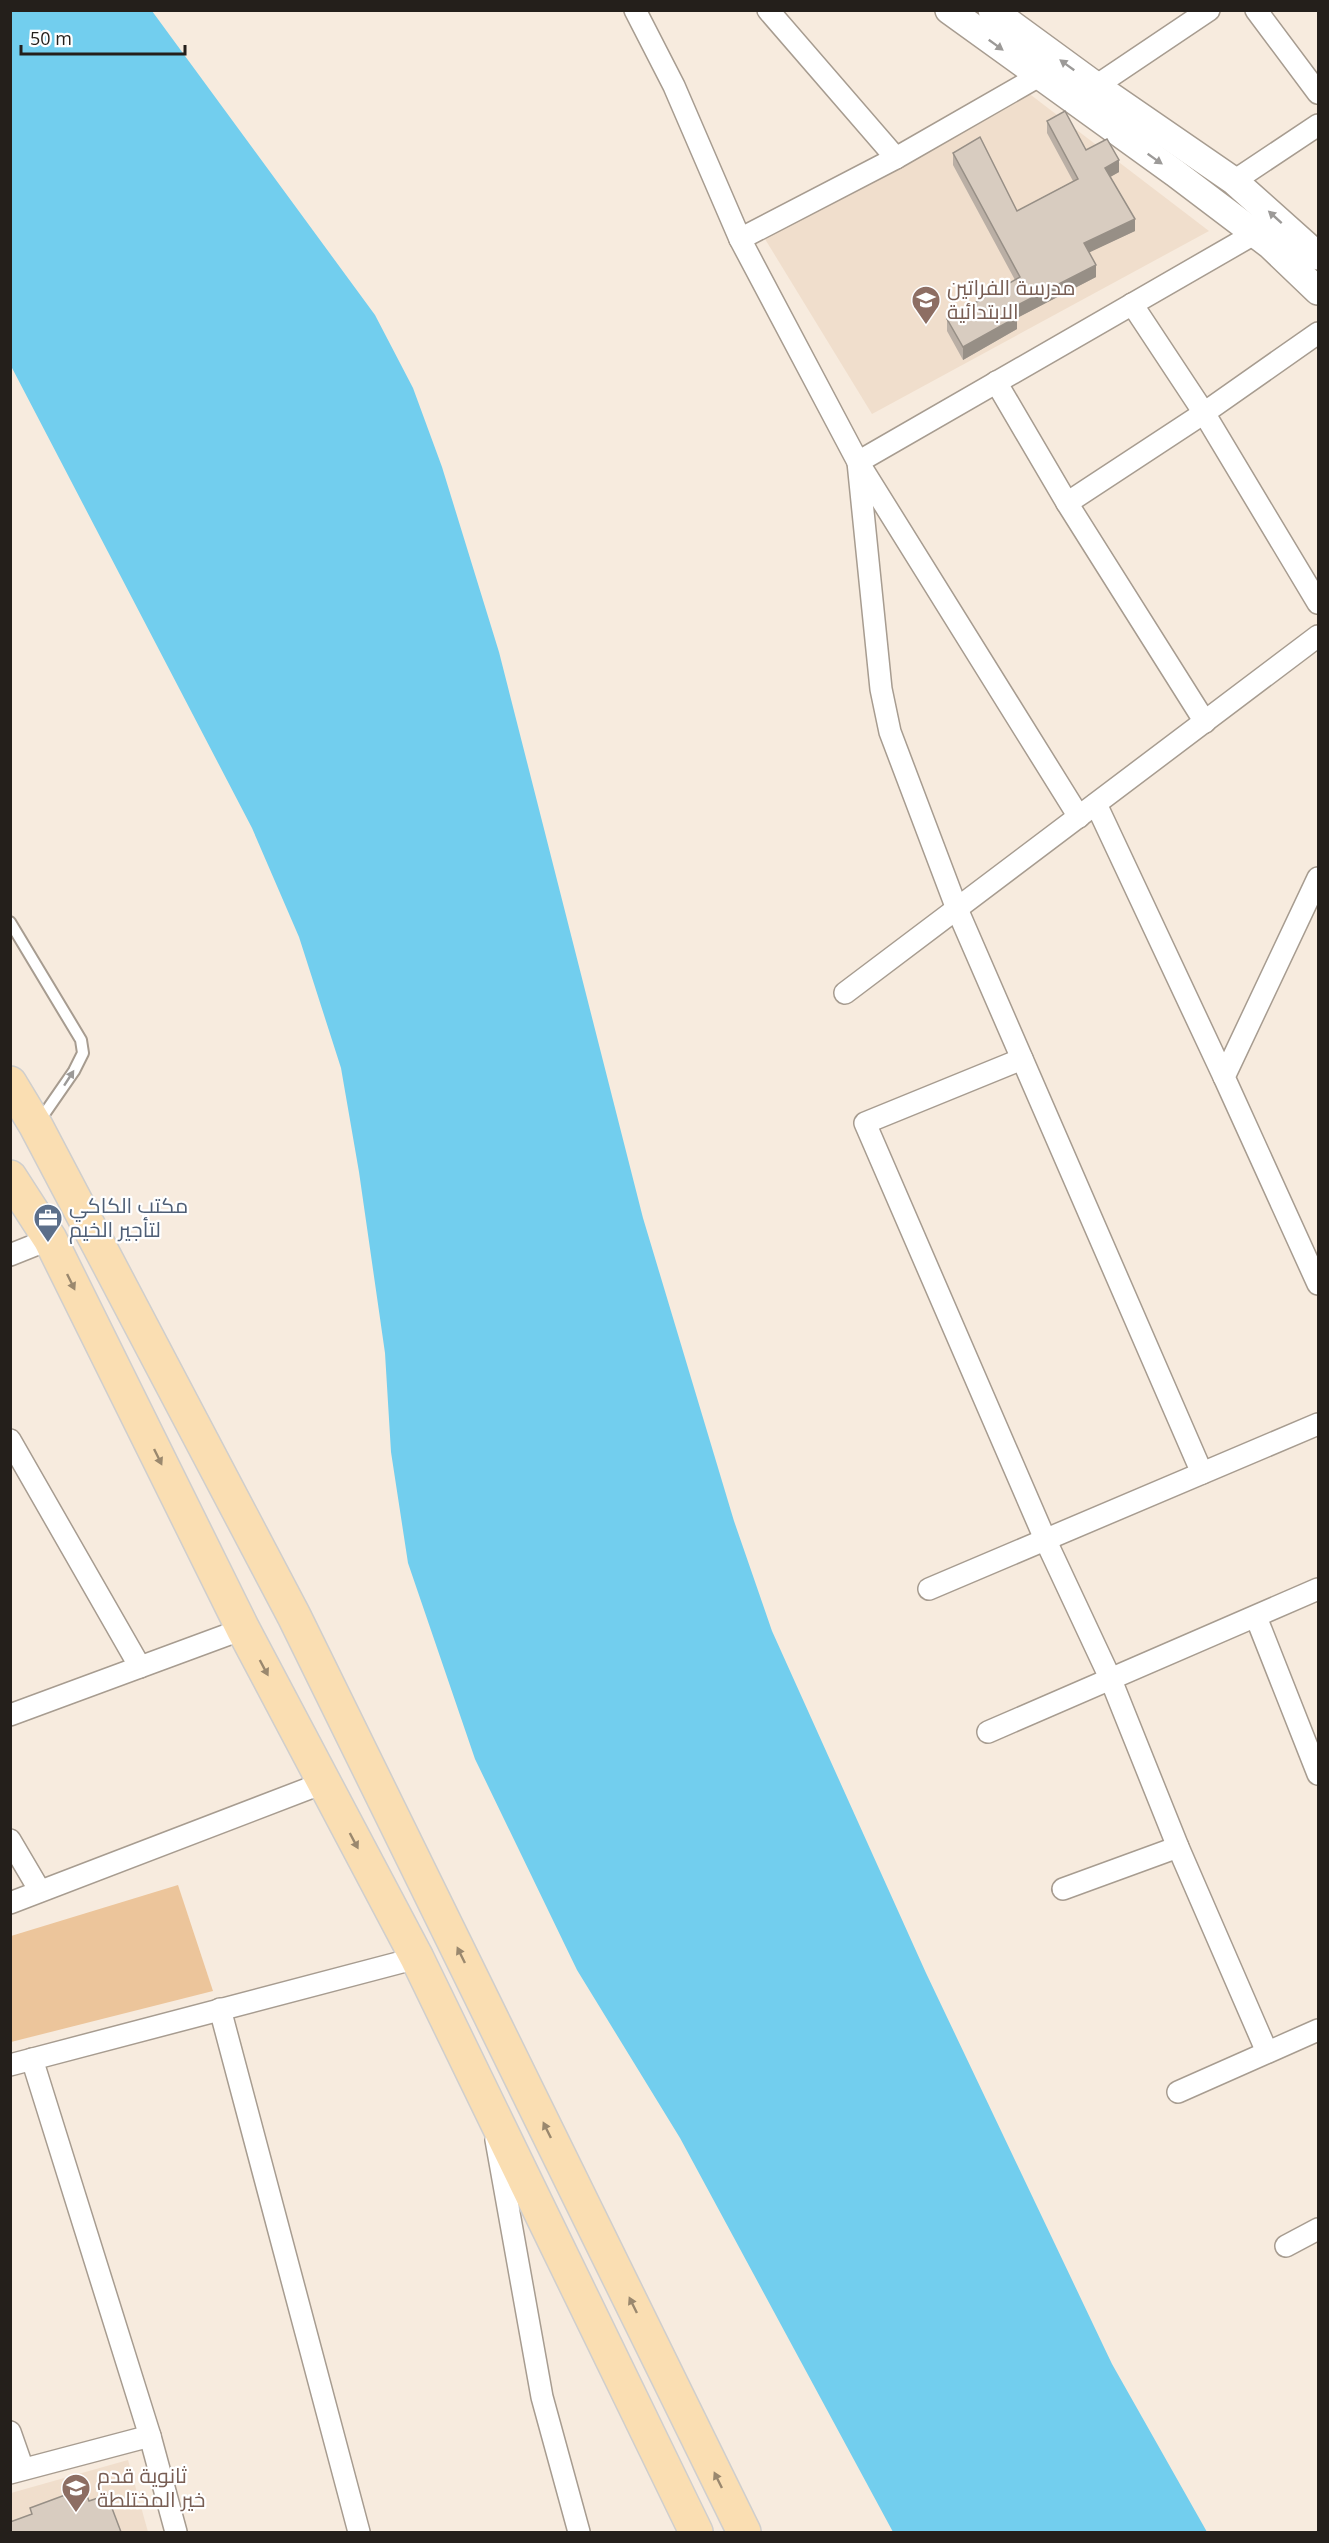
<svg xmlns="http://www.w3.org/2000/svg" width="1329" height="2543" font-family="'Open Sans',Cairo,sans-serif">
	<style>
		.built { fill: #f0decc }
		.green { fill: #ecc59b }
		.water { fill: #72ceee }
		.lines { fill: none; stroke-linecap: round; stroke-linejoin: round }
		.service-casing { stroke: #a79c90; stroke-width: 14 }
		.minor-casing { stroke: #a79c90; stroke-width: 24 }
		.tertiary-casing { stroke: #a79c90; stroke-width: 30 }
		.primary-casing { stroke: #cfcecd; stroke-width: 36 }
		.service { stroke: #fff; stroke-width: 10 }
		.minor { stroke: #fff; stroke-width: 21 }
		.tertiary { stroke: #fff; stroke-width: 27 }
		.primary { stroke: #fadeb2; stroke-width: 33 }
		.wall { fill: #baafa5 }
		.shaded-wall { fill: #978f86 }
		.building { fill: #d8ccc0; stroke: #978f86; stroke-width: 1.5 }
		.oneway { fill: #9c9a98 }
		.oneway2 { fill: #9a886e }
		.labels { text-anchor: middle; stroke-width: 4.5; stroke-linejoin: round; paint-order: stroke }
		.education-label { font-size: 21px; fill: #785e54; stroke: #fff; text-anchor: start }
		.service-label { font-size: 21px; fill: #4e5e75; stroke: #fff; text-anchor: start }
	</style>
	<rect width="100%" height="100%" fill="#f7ebde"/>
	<g class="built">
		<polygon points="1027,92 1209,231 872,414 765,239"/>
		<polygon points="128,2460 148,2532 11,2532 11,2493"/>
	</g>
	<polygon class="green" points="178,1885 213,1991 11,2042 11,1936"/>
	<polygon class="water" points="10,11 152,11 375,315 413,388 442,467 499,652 643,1218 734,1521 772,1631 926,1973 1112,2364 1207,2532 893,2532 680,2138 577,1970 475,1759 408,1563 391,1452 385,1353 359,1172 341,1068 299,937 252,828 11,366"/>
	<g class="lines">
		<g class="service-casing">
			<polyline id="service" points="10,922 81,1040 83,1053 74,1071 38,1123"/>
		</g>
		<g class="minor-casing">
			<g id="minor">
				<polyline points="635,10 674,86 740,239 858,462 1079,817"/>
				<polyline points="768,10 896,158"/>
				<polyline points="1256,10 1318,93"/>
				<polyline points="1096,86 1209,10"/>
				<polyline points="1234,181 1318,125"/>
				<polyline points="740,239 896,158 1039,76"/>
				<polyline points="1132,304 1204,413 1318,603"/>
				<polyline points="996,382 1067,503 1205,722"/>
				<polyline points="1067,503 1204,413 1318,333"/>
				<polyline points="1096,804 1224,1077"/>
				<polyline points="1318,878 1224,1077 1318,1284"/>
				<polyline points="845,993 1318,636"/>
				<polyline points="1022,1059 865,1123 1045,1539 1111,1680 1178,1847 1267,2052"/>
				<polyline points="10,1255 50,1239"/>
				<polyline points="10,1440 140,1667"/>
				<polyline points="1202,1473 957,909 890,732 881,689 858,462 1254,234"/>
				<polyline points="929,1589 1318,1424"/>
				<polyline points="1256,1617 1318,1774"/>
				<polyline points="10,1715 243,1629"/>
				<polyline points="988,1732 1318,1589"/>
				<polyline points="10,1840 40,1891"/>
				<polyline points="1063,1889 1178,1847"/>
				<polyline points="10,1903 323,1783"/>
				<polyline points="220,2009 359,2532"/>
				<polyline points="32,2059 150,2436 176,2532"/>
				<polyline points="10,2065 417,1958"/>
				<polyline points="1178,2092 1318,2030"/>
				<polyline points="496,2140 542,2397 579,2532"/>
				<polyline points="1286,2246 1318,2229"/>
				<polyline points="10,2432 23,2469"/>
				<polyline points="10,2473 150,2436"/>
			</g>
		</g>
		<g class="tertiary-casing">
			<g id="tertiary">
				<polyline points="949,10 1175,173 1270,245 1318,291"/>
				<polyline points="992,10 1096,86 1234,181 1318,256"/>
			</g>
		</g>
		<g class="primary-casing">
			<g id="primary">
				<polyline points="10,1083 36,1126 294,1616 744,2532"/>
				<polyline points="10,1177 50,1239 243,1629 417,1958 696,2532"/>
			</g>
		</g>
		<use href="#service" class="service"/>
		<use href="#minor" class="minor"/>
		<use href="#tertiary" class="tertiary"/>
		<use href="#primary" class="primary"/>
	</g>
	<polygon class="wall" points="1047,121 1119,172 1110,177 1135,231 1089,252 1096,277 1017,318 1017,329 963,360 947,331 947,319 1015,280 953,165 953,153 1017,211 1073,181 1047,133"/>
	<g class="shaded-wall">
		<polygon points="1119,160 1119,172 1105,180 1105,168"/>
		<polygon points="1135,219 1135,231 1084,255 1084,243"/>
		<polygon points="1096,265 1096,277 1017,318 1017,329 963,360 963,347 1012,308"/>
	</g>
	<g class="building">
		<polygon points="1065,111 1086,150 1107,139 1119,160 1105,168 1135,219 1084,243 1096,265 1012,308 1017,317 963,347 947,319 1020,277 953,153 980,137 1017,211 1078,179 1047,121"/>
		<polygon points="84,2488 89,2501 107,2495 121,2532 10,2532 10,2522 32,2514 30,2508"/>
	</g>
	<defs><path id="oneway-solid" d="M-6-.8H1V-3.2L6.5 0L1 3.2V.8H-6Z" transform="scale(1.5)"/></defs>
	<g class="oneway">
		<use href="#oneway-solid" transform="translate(996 45) rotate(36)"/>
		<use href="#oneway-solid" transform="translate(1067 65) rotate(-144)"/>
		<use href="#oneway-solid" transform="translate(1155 159) rotate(35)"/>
		<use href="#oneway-solid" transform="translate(1275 217) rotate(-138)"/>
		<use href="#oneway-solid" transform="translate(69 1078) rotate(-57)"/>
	</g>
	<g class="oneway2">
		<use href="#oneway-solid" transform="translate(71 1282) rotate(64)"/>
		<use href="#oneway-solid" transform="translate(158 1457) rotate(64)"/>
		<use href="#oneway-solid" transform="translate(264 1668) rotate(62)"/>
		<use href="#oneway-solid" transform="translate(354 1841) rotate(62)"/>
		<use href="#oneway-solid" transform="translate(461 1955) rotate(-116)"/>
		<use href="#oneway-solid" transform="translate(547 2130) rotate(-116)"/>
		<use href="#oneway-solid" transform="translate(633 2305) rotate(-116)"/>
		<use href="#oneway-solid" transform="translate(718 2480) rotate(-116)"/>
	</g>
	<defs>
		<g id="school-pin" transform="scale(1.5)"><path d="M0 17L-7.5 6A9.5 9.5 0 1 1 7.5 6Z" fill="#8d6e63" stroke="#fff"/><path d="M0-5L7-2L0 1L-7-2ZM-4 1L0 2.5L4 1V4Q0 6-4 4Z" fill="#fff"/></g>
		<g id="office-pin" transform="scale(1.5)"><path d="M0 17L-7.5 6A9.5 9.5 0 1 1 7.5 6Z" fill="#5c6f8a" stroke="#fff"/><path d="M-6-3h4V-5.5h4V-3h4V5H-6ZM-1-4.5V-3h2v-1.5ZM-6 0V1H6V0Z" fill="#fff"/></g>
	</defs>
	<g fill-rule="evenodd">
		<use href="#school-pin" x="926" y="300"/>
		<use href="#office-pin" x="48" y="1218"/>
		<use href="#school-pin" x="76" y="2488"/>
	</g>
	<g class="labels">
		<g class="education-label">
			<text x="947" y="295">مدرسة الفراتين<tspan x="947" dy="24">الابتدائية</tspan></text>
			<text x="97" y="2483">ثانوية قدم<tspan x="97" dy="24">خير المختلطة</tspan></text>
		</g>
		<g class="service-label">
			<text x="69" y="1213">مكتب الكاكي<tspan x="69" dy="24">لتأجير الخيم</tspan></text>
		</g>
	</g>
	<rect width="1329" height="2543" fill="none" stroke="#241f1b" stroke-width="24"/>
	<path d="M21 45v9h164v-9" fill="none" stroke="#241f1b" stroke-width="3"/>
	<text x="30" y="45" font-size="18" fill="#241f1b" stroke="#ffffff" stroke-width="4.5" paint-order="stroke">50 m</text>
</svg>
